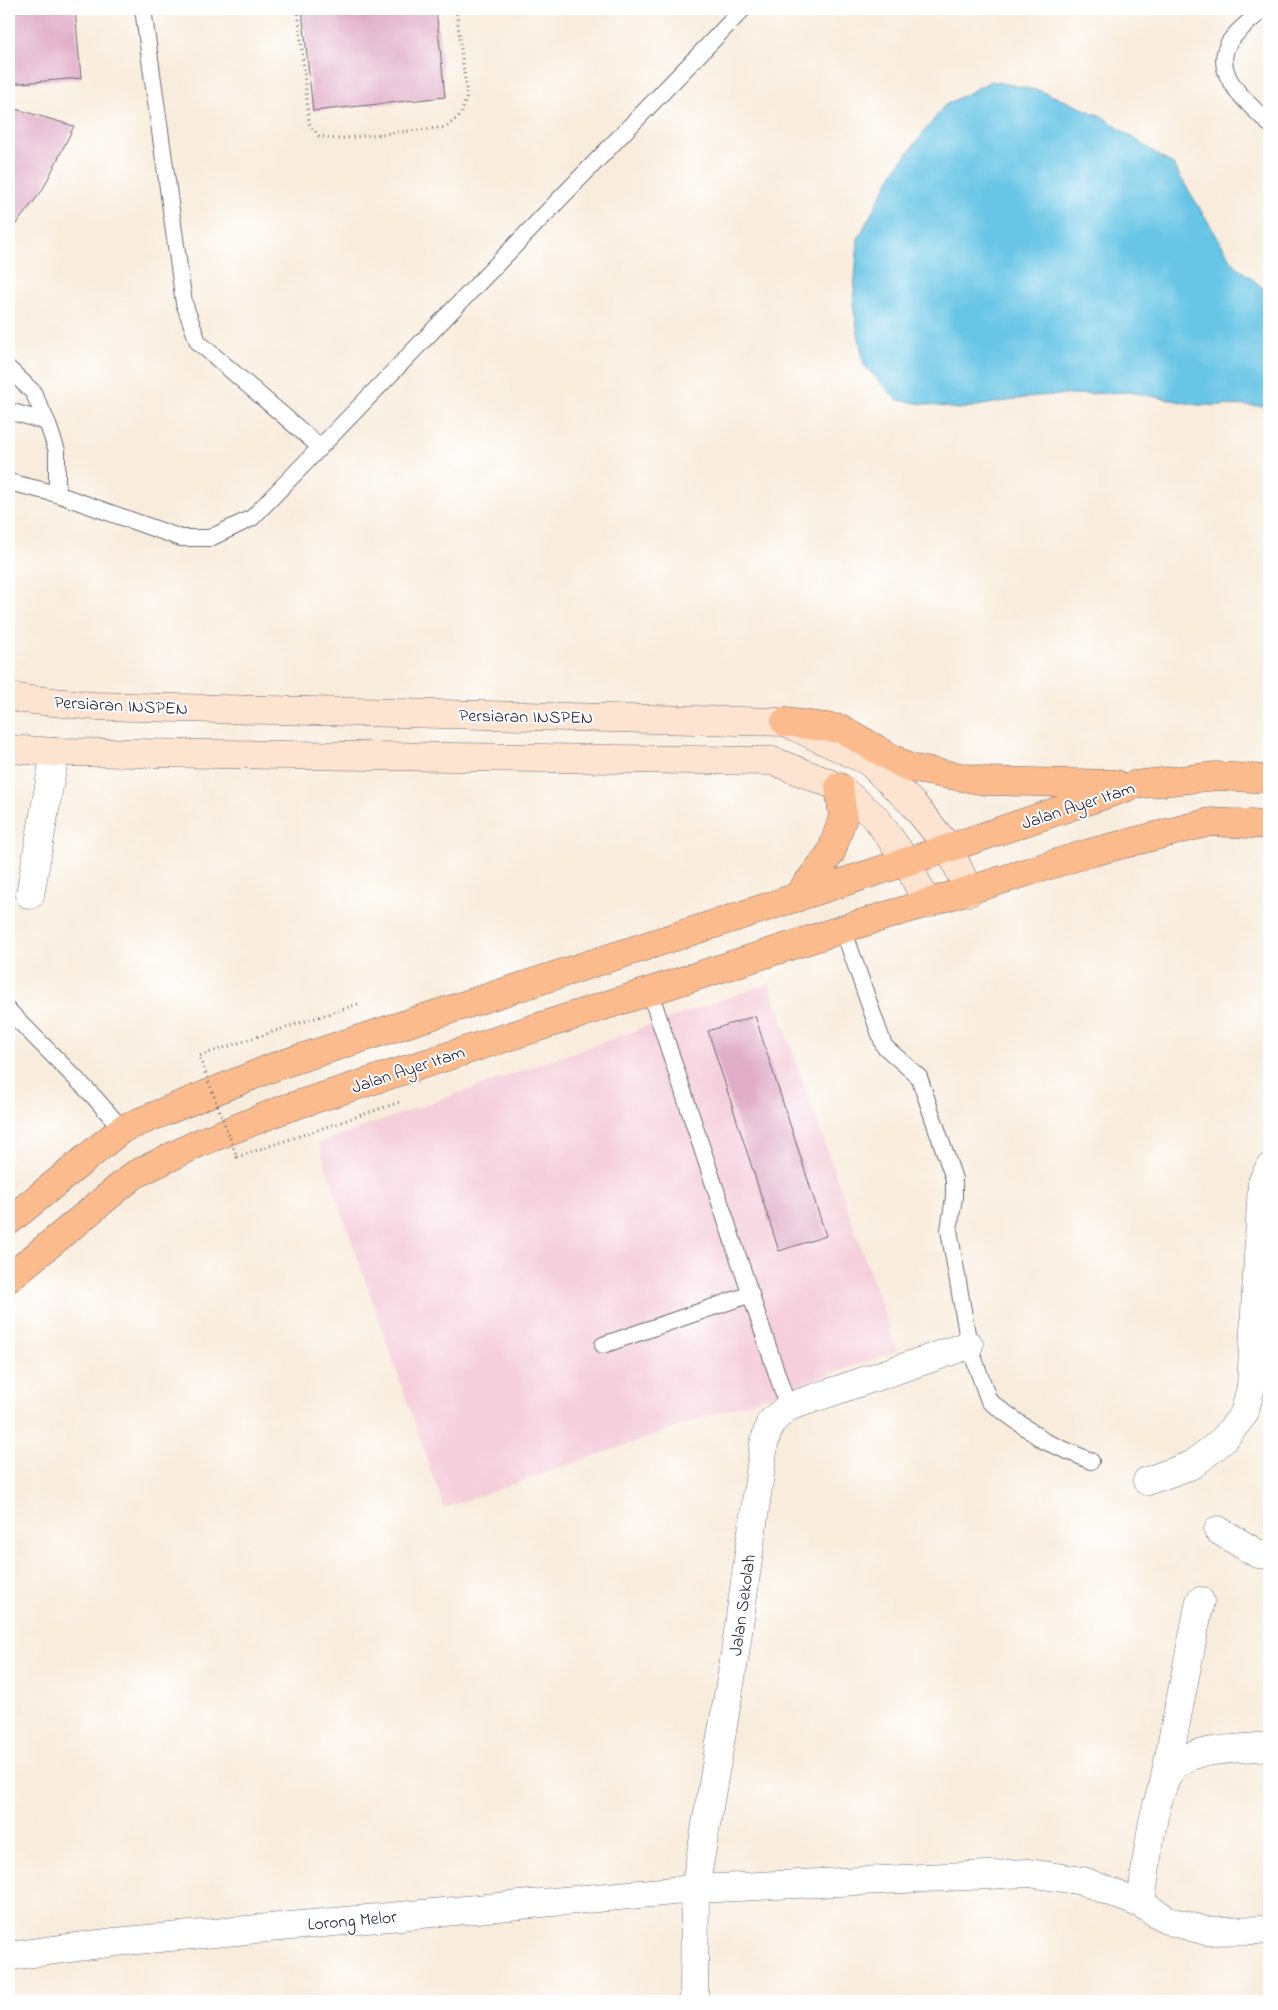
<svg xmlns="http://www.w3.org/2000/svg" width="1278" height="2010" font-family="'Indie Flower',sans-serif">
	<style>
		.built { fill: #f5cfdb }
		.water { fill: #67c5e5; stroke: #447490 }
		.building { fill: #e0adc7 }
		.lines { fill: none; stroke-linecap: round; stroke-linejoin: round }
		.lane-casing { stroke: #6d6973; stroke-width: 18 }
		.street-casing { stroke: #6d6973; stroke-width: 29 }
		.secondary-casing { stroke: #6d6973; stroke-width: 29 }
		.primary-casing { stroke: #6d6973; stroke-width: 29 }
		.path { stroke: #6d6973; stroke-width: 3; stroke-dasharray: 1 4; stroke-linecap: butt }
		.lane { stroke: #fff; stroke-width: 16 }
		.street { stroke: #fff; stroke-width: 28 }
		.secondary { stroke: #fde4d1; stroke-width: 28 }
		.primary { stroke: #fbbb8c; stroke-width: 28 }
		.path-bridge { stroke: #6d6973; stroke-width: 3; stroke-dasharray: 1 4; stroke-linecap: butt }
		.labels { text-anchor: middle; stroke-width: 4; stroke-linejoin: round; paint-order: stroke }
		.street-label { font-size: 18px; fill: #22223b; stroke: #fff }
	</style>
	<rect width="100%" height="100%" fill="#fff"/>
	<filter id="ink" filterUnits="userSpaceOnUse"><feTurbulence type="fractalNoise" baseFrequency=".02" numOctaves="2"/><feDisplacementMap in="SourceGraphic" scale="10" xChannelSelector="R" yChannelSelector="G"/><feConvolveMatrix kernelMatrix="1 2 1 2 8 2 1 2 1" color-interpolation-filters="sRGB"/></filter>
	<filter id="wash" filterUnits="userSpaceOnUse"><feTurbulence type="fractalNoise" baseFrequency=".0096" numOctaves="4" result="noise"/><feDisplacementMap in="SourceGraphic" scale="20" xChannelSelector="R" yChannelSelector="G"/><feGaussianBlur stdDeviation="1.12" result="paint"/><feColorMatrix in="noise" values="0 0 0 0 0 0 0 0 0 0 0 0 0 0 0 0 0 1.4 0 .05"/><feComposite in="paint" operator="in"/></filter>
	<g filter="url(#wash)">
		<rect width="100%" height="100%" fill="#f8ecdc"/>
		<polygon class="built" points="769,983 897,1351 444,1508 318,1143"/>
		<polygon class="water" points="991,81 1041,91 1101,116 1173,165 1234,264 1269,293 1269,406 1198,405 1130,392 1037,396 959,409 897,400 864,365 853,305 858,239 894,171 945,105"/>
		<g id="blocks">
			<g class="building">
				<polygon points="9,9 75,9 81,78 9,84"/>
				<polygon points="302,9 436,9 445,97 313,111"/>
				<polygon points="9,107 74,126 42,191 9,233"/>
				<polygon points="755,1016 826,1236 779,1251 708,1031"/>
			</g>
		</g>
	</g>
	<g filter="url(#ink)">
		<use href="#blocks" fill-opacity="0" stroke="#6d6973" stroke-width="1"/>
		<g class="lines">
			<g class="lane-casing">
				<g id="lane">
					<polyline points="143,9 184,303 198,342 320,447"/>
					<path d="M 1263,9 C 1253,19 1238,29 1230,41 C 1209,74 1249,103 1269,124"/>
					<polyline points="9,369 33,392 47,422 57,451 57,494"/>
					<polyline points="9,411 47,422"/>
					<polyline points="9,482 57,494 181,538 210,538 252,518 743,9"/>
					<polyline points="843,929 884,1046 919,1077 954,1179 954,1197 949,1230 969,1345 989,1401 1044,1441 1091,1461"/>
					<polyline points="650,992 788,1407"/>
					<polyline points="9,1011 95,1098 122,1129"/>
					<polyline points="603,1345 751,1294"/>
				</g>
			</g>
			<g class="street-casing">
				<g id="street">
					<polyline points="30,895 55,752"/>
					<polyline points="1147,1481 1192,1465 1223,1440 1244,1414 1251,1387 1262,1183 1269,1168"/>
					<polyline points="1218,1530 1258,1554 1269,1554"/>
					<polyline points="1164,1782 1200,1601"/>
					<path d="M 1141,1904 C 1146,1871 1152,1782 1179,1762 C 1198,1748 1245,1749 1269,1746"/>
					<polyline points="9,1956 115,1942 695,1889 1029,1873 1083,1881 1141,1904 1170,1921 1206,1931 1269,1930"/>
					<polyline points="694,2001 695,1889 734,1661 764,1444 770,1423 788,1407 969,1345"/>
				</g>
			</g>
			<g class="secondary-casing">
				<g id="secondary">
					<polyline points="9,696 23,699 94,706 785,722 869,762 913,804 949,848 969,892"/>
					<polyline points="9,749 55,752 773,761 839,787 876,818 907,862 927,904"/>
				</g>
			</g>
			<g class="primary-casing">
				<g id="primary">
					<polyline points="785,722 842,729 909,768 985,781 1116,784"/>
					<polyline points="796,898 831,853 843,817 839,787"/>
					<polyline points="9,1221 122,1129 276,1066 949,848 1134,785 1216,776 1269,779"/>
					<polyline points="9,1278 134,1175 199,1143 284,1109 843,929 1089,853 1210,822 1269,825"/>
				</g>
			</g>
			<polyline class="path" points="298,9 309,123 319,136 336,139 446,127 461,115 467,96 456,9"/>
			<use href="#lane" class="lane"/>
			<use href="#street" class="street"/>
			<use href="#secondary" class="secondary"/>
			<use href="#primary" class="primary"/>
			<polyline class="path-bridge" points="358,1004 199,1056 237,1157 400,1102"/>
		</g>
	</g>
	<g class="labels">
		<g class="street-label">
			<text transform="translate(121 705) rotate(3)" y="6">Persiaran INSPEN</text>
			<text transform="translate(526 716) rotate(1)" y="6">Persiaran INSPEN</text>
			<text transform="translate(1078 805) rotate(-18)" y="6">Jalan Ayer Itam</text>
			<text transform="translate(408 1069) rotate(-18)" y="6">Jalan Ayer Itam</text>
			<text transform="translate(742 1605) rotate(-82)" y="6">Jalan Sekolah</text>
			<text transform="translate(352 1920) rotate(-5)" y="6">Lorong Melor</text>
		</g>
	</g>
	<rect width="1278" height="2010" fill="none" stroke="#fff" stroke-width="30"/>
</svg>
